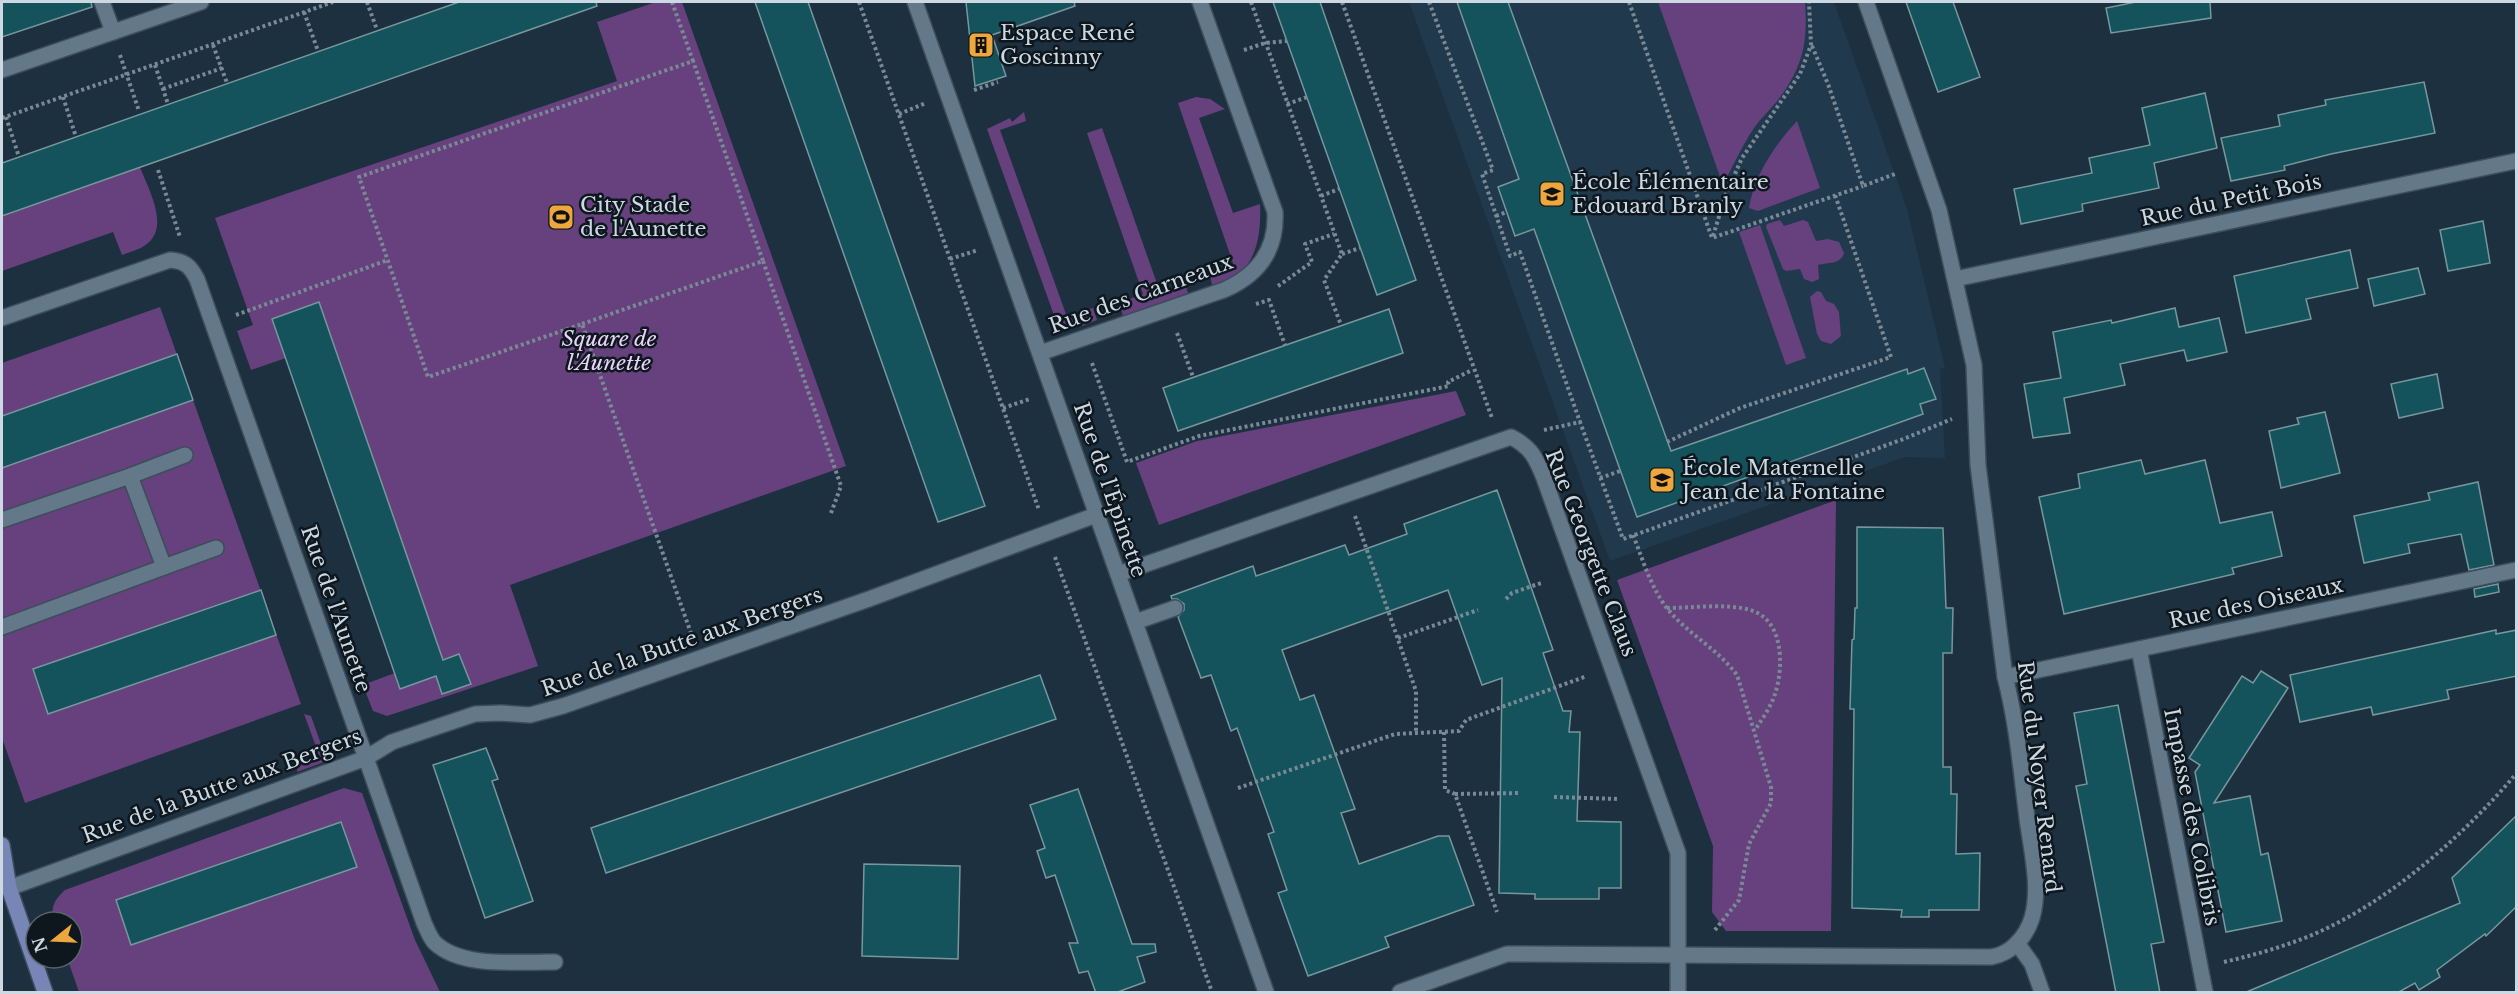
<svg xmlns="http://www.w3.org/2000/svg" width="2518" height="994" font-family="'Libre Baskerville',serif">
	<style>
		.built { fill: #20394d }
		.green { fill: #66417d }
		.building { fill: #14535c; stroke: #77979d; stroke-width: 1.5 }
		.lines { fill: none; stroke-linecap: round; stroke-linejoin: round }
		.lane-casing { stroke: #3d4d5a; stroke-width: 18 }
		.street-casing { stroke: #3d4d5a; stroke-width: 18 }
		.primary-casing { stroke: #3d4d5a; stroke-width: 18 }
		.path { stroke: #7a8996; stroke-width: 4; stroke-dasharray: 3 3; stroke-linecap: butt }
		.lane { stroke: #63798a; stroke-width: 15 }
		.street { stroke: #63798a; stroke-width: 15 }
		.primary { stroke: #7786b6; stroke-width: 15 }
		.labels { text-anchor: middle; stroke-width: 5; stroke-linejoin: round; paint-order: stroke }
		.poi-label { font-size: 21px; fill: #ccd8e2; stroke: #0e171e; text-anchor: start }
		.street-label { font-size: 21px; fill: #ccd8e2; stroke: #0e171e }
		.park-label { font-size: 21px; font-style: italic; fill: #ead4f9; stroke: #0e171e }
	</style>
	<rect width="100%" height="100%" fill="#1d303f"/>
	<polygon class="built" points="1409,2 1834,2 1907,209 1945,368 1940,369 1945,458 1905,457 1610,561"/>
	<g class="green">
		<polygon points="656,2 682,2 846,466 510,585 538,666 387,716 373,711 364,688 369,686 368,683 395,673 286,358 251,370 237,331 253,325 215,218 617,81 597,22"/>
		<path d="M 1658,2 L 1805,2 C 1808,43 1803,67 1778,100 C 1770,110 1761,118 1754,128 C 1742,146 1733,166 1723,185 Z"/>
		<path d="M 1196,97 L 1210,99 L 1225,109 L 1199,118 L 1233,213 L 1260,204 C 1261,228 1259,258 1238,274 C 1231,279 1221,282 1212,285 L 1210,275 L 1234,266 L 1178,103 Z"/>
		<polygon points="1024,112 1026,121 1000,130 1067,317 1093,308 1097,320 1082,326 1079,320 1059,329 987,129 1010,118 1012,122"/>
		<path d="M 1797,121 L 1820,188 L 1758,211 L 1749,208 C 1754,175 1775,145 1797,121 Z"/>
		<polygon points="1102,128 1160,292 1185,283 1188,293 1123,316 1119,303 1143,294 1087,133"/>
		<path d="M 140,167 C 148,189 172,229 144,246 C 138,250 129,252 122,255 L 113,232 L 2,271 L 2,216 Z"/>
		<path d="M 1780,220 L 1784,226 L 1803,220 L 1808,222 L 1816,241 L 1828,239 L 1839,242 L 1844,253 C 1840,265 1829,262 1818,265 L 1819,279 L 1812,282 L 1804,279 L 1800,269 L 1786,271 L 1783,269 L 1766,227 L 1767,224 Z"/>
		<polygon points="1760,225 1806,358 1786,365 1739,232"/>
		<polygon points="1817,291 1821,292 1826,301 1834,304 1839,312 1841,336 1831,344 1821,341 1817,334 1810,297"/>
		<polygon points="160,307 301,704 25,803 2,738 2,363"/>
		<polygon points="1456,391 1466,415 1159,525 1136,463 1197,441"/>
		<polygon points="1836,500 1831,931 1726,931 1712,912 1713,846 1617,580"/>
		<path d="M 304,714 L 311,716 L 327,761 L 297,772 C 297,760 309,759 319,755 Z"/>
		<path d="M 344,788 L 362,793 L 415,940 L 440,992 L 79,992 L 67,958 L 72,958 L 72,922 L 54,922 C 50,908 54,900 65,890 Z"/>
	</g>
	<g class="building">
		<polygon points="2,2 91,2 92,7 2,37"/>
		<polygon points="459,2 596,2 597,6 2,216 2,163"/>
		<polygon points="755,2 808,2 985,506 938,522"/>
		<polygon points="966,2 1074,2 1075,6 992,35 1006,76 975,86"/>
		<polygon points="1273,2 1320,2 1416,280 1377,295"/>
		<polygon points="1457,2 1508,2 1671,451 1907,369 1908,374 1924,368 1936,399 1920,404 1923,414 1637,517 1534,229 1515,236 1498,187 1519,179"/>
		<polygon points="1906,2 1953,2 1980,77 1938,92"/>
		<polygon points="2136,2 2210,2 2211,18 2111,33 2106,8"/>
		<polygon points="2424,82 2435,133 2331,154 2284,166 2285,170 2231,181 2221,138 2280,126 2278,115 2326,105 2325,100"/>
		<polygon points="2205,93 2217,148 2154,163 2159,188 2082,204 2083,211 2021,224 2014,189 2092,173 2089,158 2150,145 2142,108"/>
		<polygon points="2483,221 2490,263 2448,271 2440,230"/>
		<polygon points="2350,250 2358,288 2306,299 2311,319 2246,333 2234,276"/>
		<polygon points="2418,268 2425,294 2374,306 2368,279"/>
		<polygon points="319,302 443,660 459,654 471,684 442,694 436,676 400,689 272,319"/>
		<polygon points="2175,308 2179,327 2219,318 2227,352 2187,361 2184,350 2120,364 2125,385 2064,398 2070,433 2033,438 2024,384 2061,378 2053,332 2111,320 2112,323"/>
		<polygon points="1389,309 1403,353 1178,431 1163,388"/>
		<polygon points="177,354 193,400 2,468 2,416"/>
		<polygon points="2437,374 2443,408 2399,418 2391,384"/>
		<polygon points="2325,412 2340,473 2281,488 2269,431 2299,424 2297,418"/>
		<polygon points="2141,460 2145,474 2205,460 2220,523 2272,512 2282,556 2232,568 2234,574 2064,614 2039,497 2080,488 2078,474"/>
		<polygon points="2478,482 2494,565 2469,570 2461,534 2408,544 2410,553 2364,563 2354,516 2430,500 2428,493"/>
		<polygon points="1497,490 1553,650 1543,653 1563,711 1571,711 1569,732 1580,732 1577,821 1621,822 1621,888 1599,888 1599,899 1535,899 1535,894 1499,893 1502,678 1482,685 1448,590 1282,650 1300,700 1314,695 1338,762 1355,809 1341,813 1359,864 1438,836 1449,836 1474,905 1385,937 1389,947 1308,976 1278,893 1287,890 1268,834 1274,832 1237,728 1231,731 1211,675 1201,678 1178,617 1184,610 1184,604 1177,599 1172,599 1171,596 1253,566 1256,576 1345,545 1349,555 1407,534 1404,524"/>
		<polygon points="1857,527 1943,528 1946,608 1953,608 1952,653 1943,653 1943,767 1951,767 1951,794 1957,794 1956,854 1980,853 1979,910 1929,910 1929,917 1901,917 1902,910 1852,908 1854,709 1850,709 1852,640 1854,639 1855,608 1857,608"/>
		<polygon points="2498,584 2499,592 2475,597 2474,589"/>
		<polygon points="261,590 276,635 48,714 33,669"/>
		<polygon points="2496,630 2496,634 2517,630 2517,676 2447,690 2449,699 2373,715 2371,707 2300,722 2290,675"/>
		<polygon points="2261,671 2288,688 2214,803 2250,796 2261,855 2268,853 2282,921 2226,932 2195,772 2200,765 2189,758 2242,676 2253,683"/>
		<polygon points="1040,675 1056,719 606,873 591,828"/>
		<polygon points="2118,705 2164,942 2151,944 2160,993 2116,993 2076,786 2087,784 2074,713"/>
		<polygon points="486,748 498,779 492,781 533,901 485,918 433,765"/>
		<polygon points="1078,789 1132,944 1155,944 1156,952 1137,957 1145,982 1115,993 1096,993 1088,971 1079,973 1069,943 1078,943 1055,875 1046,878 1037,851 1045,848 1030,805"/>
		<polygon points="2517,815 2517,906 2486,936 2485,934 2437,970 2440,977 2419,990 2415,983 2397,993 2244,993 2460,903 2452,878"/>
		<polygon points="341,822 357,867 131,945 116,900"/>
		<polygon points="864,864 960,866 958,959 862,956"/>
	</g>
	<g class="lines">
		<g class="lane-casing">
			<g id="lane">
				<polyline points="130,476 185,455"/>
				<polyline points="2,520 130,476 164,567 2,627"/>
				<polyline points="164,567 216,548"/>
				<polyline points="1135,622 1175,608"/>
				<path d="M 366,758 L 424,923 C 427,929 430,938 435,943 C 463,969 519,961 555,962"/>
			</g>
		</g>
		<g class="street-casing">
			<g id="street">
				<polyline points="102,2 113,32"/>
				<polyline points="915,2 1266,992"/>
				<polyline points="2,70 201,2"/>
				<polyline points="1955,279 2516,161"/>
				<path d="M 2,318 L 170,260 C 185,261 190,266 197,279 L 366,758"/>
				<path d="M 1040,353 L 1224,290 C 1258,275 1277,250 1275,212 L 1200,2"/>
				<path d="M 1118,574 L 1511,437 C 1531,447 1536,458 1544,478 L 1678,853 L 1678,992"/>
				<polyline points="2139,649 2205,992"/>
				<polyline points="2005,677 2516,570"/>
				<polyline points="9,888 366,758 392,742 475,714 501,713 530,715 563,706 869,599 1096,515"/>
				<polyline points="2017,943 2032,964 2042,992"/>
				<path d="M 1400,992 L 1507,954 L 1991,957 C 2011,954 2026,937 2032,918 C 2041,887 2031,849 2027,818 C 2021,771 2017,723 2005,677 L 1978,465 L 1974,365 L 1939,210 L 1866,2"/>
			</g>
		</g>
		<g class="primary-casing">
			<polyline id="primary" points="2,845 9,888 45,992"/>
		</g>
		<g class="path">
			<polyline points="367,2 377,30"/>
			<polyline points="672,2 693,61 359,177 428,377 582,324 692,636"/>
			<polyline points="859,2 1039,510"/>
			<polyline points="1251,2 1342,254 1324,280 1341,325"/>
			<polyline points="1342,2 1492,418"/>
			<polyline points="1429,2 1493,170 1482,174 1510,256 1520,252 1580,422"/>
			<polyline points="1629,2 1712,238 1863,186"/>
			<polyline points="304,12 318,51"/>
			<polyline points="213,45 227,83"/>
			<polyline points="1812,46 1828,84 1863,186 1895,174"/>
			<polyline points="1244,50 1265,43 1287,41"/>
			<polyline points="120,55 139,111"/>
			<polyline points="155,65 168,104"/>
			<polyline points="163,89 222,68"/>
			<polyline points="974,90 998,82"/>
			<polyline points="63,97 76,137"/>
			<polyline points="1287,104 1307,97"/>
			<polyline points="899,114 926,103"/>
			<polyline points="6,117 19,157"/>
			<polyline points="2,118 333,2"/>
			<polyline points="158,170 180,237"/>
			<polyline points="1321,196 1339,189"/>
			<polyline points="1496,216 1507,212"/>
			<polyline points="1713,236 1726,194 1742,158 1800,74 1811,45 1809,2"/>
			<polyline points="1342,254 1360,248"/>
			<polyline points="950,259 978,250"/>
			<polyline points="763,261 841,486 831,513"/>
			<polyline points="1278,286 1312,262 1305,244 1334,234"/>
			<polyline points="1256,304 1269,300 1285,345"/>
			<polyline points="236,315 388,260"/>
			<polyline points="582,324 763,261 693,61"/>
			<polyline points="1177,333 1193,377"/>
			<polyline points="1092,363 1127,462 1199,436 1449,386 1448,382 1472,370"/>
			<polyline points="1003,408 1030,399"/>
			<polyline points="1544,430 1580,422 1623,539 1901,440 1952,419"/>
			<polyline points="1667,442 1740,408 1891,357 1835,195"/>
			<polyline points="1600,478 1620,471"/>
			<polyline points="1355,516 1416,691 1416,733"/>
			<path d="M 1633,535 C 1643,560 1650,585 1666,607 C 1686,633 1717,648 1737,675 L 1771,787 L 1771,803 L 1749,844 L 1739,900 L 1715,930"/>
			<polyline points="1055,557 1212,992"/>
			<polyline points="1506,599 1512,593 1541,583"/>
			<path d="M 1667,608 C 1692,608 1727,603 1750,610 C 1784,619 1784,667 1775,694 C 1771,707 1762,719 1755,730"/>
			<polyline points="1398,638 1478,610"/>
			<polyline points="1444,732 1445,790 1455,794 1497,912"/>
			<polyline points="1238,788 1395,734 1459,731 1466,720 1587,676"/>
			<polyline points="1455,794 1521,793"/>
			<polyline points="1554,797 1619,799"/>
			<path d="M 2224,962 C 2254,955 2283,947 2312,935 C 2389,902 2462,837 2516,774"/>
		</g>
		<use href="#lane" class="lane"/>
		<use href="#street" class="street"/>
		<use href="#primary" class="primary"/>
	</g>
	<defs>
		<g id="building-square" transform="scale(1.35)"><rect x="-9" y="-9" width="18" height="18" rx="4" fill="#eea73c" stroke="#0e171e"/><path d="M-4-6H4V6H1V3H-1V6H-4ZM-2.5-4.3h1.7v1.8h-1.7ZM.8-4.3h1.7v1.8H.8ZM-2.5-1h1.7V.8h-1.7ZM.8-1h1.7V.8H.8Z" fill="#111"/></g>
		<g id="school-square" transform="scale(1.35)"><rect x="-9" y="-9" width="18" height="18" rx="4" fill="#eea73c" stroke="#0e171e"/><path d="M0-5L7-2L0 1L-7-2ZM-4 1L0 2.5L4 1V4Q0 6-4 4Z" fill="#111"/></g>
		<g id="stadium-square" transform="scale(1.35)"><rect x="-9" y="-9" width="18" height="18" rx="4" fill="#eea73c" stroke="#0e171e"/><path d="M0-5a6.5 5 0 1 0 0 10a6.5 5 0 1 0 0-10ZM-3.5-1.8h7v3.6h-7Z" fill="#111"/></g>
	</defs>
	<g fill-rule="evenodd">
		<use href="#building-square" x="981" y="45"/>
		<use href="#school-square" x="1552" y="194"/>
		<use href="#stadium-square" x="561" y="217"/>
		<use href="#school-square" x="1662" y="480"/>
	</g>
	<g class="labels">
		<g class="poi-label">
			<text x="1000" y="40">Espace René<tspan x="1000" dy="24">Goscinny</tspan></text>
			<text x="1572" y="189">École Élémentaire<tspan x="1572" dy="24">Edouard Branly</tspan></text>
			<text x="580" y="212">City Stade<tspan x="580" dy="24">de l'Aunette</tspan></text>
			<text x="1682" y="475">École Maternelle<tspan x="1682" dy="24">Jean de la Fontaine</tspan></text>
		</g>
		<g class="street-label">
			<text transform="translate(2231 200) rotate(-12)" y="7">Rue du Petit Bois</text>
			<text transform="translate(1141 294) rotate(-20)" y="7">Rue des Carneaux</text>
			<text transform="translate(1110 490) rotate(71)" y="7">Rue de l'Épinette</text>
			<text transform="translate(1591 553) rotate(69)" y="7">Rue Georgette Claus</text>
			<text transform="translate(2256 603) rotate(-12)" y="7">Rue des Oiseaux</text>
			<text transform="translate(336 609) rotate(71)" y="7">Rue de l'Aunette</text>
			<text transform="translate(682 642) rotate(-19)" y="7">Rue de la Butte aux Bergers</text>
			<text transform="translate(2039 777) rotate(83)" y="7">Rue du Noyer Renard</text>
			<text transform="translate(222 786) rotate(-20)" y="7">Rue de la Butte aux Bergers</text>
			<text transform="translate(2192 817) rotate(79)" y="7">Impasse des Colibris</text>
		</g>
		<g class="park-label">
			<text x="609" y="346">Square de<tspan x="609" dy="24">l'Aunette</tspan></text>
		</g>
	</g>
	<rect width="2518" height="994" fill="none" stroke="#ccd8e2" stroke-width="6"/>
	<g transform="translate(54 940) rotate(252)"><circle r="28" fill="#0e171e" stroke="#5a646c" stroke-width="1.5"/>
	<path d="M0-4.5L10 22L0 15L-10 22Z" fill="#eea73c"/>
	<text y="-9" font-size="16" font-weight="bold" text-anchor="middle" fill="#ccd8e2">N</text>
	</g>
</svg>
